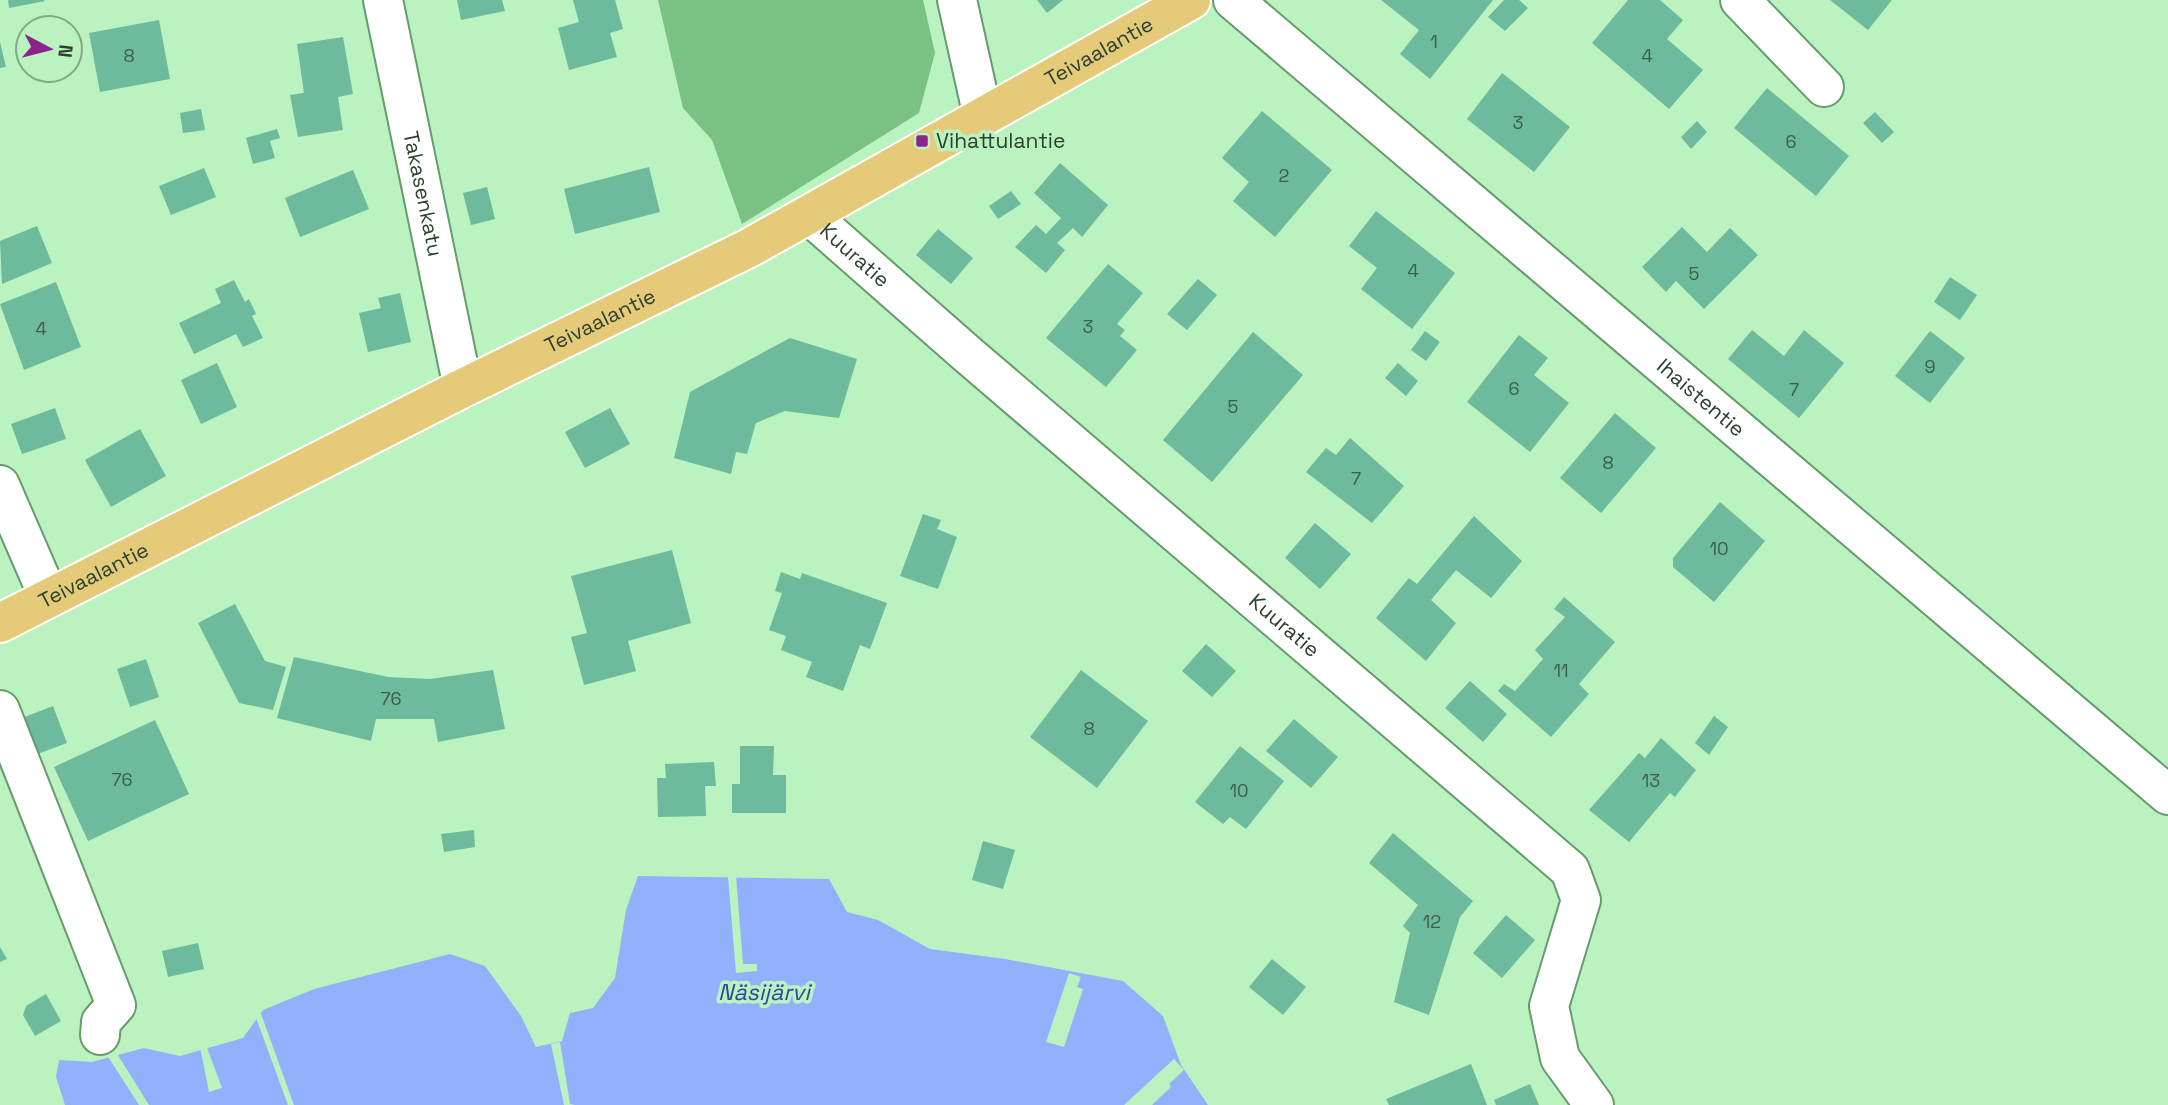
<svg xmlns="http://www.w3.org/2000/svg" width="2168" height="1105" font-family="'Space Grotesk',sans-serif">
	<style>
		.forest { fill: #79c284 }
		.water { fill: #93b0fd }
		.pier { fill: #baf2c0 }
		.building { fill: #6eba9d }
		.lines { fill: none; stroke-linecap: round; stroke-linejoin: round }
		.minor-casing { stroke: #679b6e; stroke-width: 42 }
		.major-casing { stroke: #fff; stroke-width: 42 }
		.minor { stroke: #fff; stroke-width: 38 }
		.major { stroke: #e5ca7a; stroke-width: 38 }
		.poi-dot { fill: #8b258b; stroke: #baf2c0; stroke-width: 2.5 }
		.labels { text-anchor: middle; stroke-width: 7; stroke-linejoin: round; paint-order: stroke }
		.number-label { font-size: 18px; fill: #3b5f49 }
		.street-label { font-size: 21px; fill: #2a412d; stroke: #baf2c0 }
		.poi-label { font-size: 21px; fill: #2a412d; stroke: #baf2c0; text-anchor: start }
		.water-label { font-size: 23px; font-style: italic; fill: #2e489f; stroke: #baf2c0 }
	</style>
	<rect width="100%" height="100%" fill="#baf2c0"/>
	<polygon class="forest" points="658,0 923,0 935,53 919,113 742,224 712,140 683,108"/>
	<polygon class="water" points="638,876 829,879 847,912 878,920 930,949 1005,959 1123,981 1163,1016 1181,1065 1208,1105 65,1105 56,1077 59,1060 92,1062 144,1048 180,1056 243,1038 263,1010 314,989 450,954 485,966 521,1016 536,1047 562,1041 570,1013 593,1008 615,978 626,910"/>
	<g class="pier">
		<polygon points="736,876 743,964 757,964 757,971 736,973 728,877"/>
		<polygon points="1069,973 1081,977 1077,987 1083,989 1064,1047 1046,1042"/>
		<polygon points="260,1011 294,1105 288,1105 255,1015"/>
		<polygon points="560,1042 570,1104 575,1105 564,1105 551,1044"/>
		<polygon points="206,1045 222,1088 209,1092 200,1047"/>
		<polygon points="116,1052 149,1105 139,1105 107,1055"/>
		<polygon points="1174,1059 1184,1070 1169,1084 1171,1087 1152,1105 1124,1105"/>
	</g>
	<g class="building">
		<polygon points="8,0 44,0 45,1 9,8"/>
		<polygon points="457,0 502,0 505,11 461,20"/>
		<polygon points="573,0 615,0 623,29 610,33 617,57 569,70 558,28 579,22"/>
		<polygon points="1037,0 1063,0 1047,13"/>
		<polygon points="1381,0 1493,0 1430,79 1400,54 1419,30"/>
		<polygon points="1504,0 1519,0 1528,8 1505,31 1488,17"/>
		<polygon points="1628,0 1660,0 1683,20 1667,39 1703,70 1669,109 1592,43"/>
		<polygon points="1830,0 1892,0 1868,30"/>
		<polygon points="159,20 170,79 100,92 89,33"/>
		<polygon points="343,37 353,94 338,97 343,130 298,137 290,95 304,93 297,44"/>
		<polygon points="0,42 6,67 0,68"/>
		<polygon points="1502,73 1570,127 1534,172 1467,119"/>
		<polygon points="1767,88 1849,156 1816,196 1734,128"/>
		<polygon points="201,109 205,130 183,133 180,113"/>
		<polygon points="1262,111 1332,170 1275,237 1233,201 1249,182 1222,158"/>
		<polygon points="1875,112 1894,132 1882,143 1863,123"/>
		<polygon points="1697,121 1707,132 1691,149 1681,137"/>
		<polygon points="277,129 280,138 270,141 275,158 253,164 246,138"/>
		<polygon points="1060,163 1108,205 1082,237 1073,228 1057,243 1065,250 1046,273 1015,247 1036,225 1046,234 1061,218 1034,193"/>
		<polygon points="649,167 660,212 575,234 564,189"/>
		<polygon points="204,168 216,197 171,215 159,186"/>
		<polygon points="353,170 369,209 300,237 285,198"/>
		<polygon points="487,187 495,219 471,225 463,193"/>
		<polygon points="1011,191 1021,204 998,219 989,206"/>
		<polygon points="1376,211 1455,273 1412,329 1361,289 1377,268 1349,246"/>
		<polygon points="37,226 52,263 2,284 0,241"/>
		<polygon points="1682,227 1707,252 1730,228 1758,255 1704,309 1676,281 1666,292 1642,267"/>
		<polygon points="938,229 973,258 951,284 916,255"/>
		<polygon points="1108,264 1143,293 1117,324 1125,330 1120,336 1137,350 1106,387 1046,338"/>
		<polygon points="1950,277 1977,295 1960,320 1934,302"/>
		<polygon points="1198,279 1217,295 1187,330 1167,314"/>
		<polygon points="234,280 245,302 249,299 256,314 252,316 263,338 243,347 236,334 194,354 179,323 221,303 215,289"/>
		<polygon points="56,282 81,347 24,370 0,304"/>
		<polygon points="400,293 411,342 368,352 359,313 381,308 378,298"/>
		<polygon points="1752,330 1784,356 1804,330 1844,363 1799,418 1728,359"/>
		<polygon points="1425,331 1440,342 1426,361 1411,350"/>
		<polygon points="1930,331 1965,358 1930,403 1895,376"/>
		<polygon points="1253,332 1303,375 1212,482 1163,440"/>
		<polygon points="1519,335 1548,358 1534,375 1569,403 1530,452 1467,402"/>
		<polygon points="790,338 857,359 839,418 785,411 756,423 747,454 736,452 731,474 674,458 690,392"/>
		<polygon points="217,363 237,407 201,424 181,380"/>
		<polygon points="1398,363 1418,381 1406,396 1385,378"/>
		<polygon points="55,408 66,439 22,454 11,424"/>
		<polygon points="610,408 630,444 585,468 565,432"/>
		<polygon points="1615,413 1656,448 1601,513 1560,478"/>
		<polygon points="140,429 166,476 111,507 85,460"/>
		<polygon points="1350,438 1404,486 1372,523 1306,472 1326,448 1336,455"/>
		<polygon points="1720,502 1765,541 1714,602 1673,567 1673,558"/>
		<polygon points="923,514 941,520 937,529 957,537 938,589 900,576"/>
		<polygon points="1474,516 1522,561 1491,598 1456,570 1431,600 1456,623 1426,661 1376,618 1409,578 1417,584"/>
		<polygon points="1315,523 1351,554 1320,589 1285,558"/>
		<polygon points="672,550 691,623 628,641 636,671 584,685 571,637 587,633 571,576"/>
		<polygon points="781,572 800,579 802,573 887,603 870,649 860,645 843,691 806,677 812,662 781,650 786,636 769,630 782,593 775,591"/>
		<polygon points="1564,597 1615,642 1579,684 1589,694 1551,737 1498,691 1504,684 1515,691 1543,659 1535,650 1565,617 1554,609"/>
		<polygon points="235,604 265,661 286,667 273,710 239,703 198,623"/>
		<polygon points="1206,644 1236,671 1212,697 1182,671"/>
		<polygon points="294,657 388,677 430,679 493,670 505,729 438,742 434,719 376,719 371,741 277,718"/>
		<polygon points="146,659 159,697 130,707 117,669"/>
		<polygon points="1081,670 1148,721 1097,788 1030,737"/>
		<polygon points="1470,681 1507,714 1483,742 1445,708"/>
		<polygon points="53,706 67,743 35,755 22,718"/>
		<polygon points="1714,716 1728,727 1709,755 1695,743"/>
		<polygon points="1294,719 1338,757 1311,788 1266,751"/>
		<polygon points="155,720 189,794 88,841 54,767"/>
		<polygon points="1661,738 1696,770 1675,797 1670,793 1629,842 1589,810 1639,753 1645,758"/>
		<polygon points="740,746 774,746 773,775 786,775 786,813 732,813 732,784 740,784"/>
		<polygon points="1240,746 1284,781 1246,829 1230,817 1223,824 1195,802"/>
		<polygon points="714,762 716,786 705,786 706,816 658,817 657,778 666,778 665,764"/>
		<polygon points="474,830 475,847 444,852 441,834"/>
		<polygon points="1393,833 1473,901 1460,917 1429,1015 1394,1002 1410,933 1403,926 1418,905 1369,863"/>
		<polygon points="983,841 1015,850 1003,889 972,880"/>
		<polygon points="1506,915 1535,940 1502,978 1473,953"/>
		<polygon points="198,943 204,969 168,977 162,951"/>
		<polygon points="0,947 7,959 0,962"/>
		<polygon points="1272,959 1306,987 1283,1015 1249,987"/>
		<polygon points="46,994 61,1021 35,1036 23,1015 26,1006"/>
		<polygon points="1471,1064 1487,1105 1389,1105 1386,1099"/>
		<polygon points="1530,1084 1539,1105 1496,1105 1494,1100"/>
	</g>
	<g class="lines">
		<g class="minor-casing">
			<g id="minor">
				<path id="s1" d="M 383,0 L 463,388"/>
				<polyline points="957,0 983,117"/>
				<path id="s2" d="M 1233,0 L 2168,795"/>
				<polyline points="1740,0 1824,87"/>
				<path id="s3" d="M 809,215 L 966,353 L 1570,870 L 1581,900 L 1549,1006 L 1560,1058 L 1594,1105"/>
				<polyline points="0,485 49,598"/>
				<polyline points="0,710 116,1005 101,1022 100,1035"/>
			</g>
		</g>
		<g class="major-casing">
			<g id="major">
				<path id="s4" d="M 0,623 L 463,388 L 749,248 L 1191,0"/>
			</g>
		</g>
		<use href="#minor" class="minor"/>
		<use href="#major" class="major"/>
	</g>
	<rect class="poi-dot" x="915" y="134" width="14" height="14" rx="3.5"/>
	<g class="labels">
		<g class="number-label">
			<text x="1434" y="48">1</text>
			<text x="129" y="62">8</text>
			<text x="1647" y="62">4</text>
			<text x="1518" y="129">3</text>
			<text x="1791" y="148">6</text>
			<text x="1284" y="182">2</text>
			<text x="1413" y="277">4</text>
			<text x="1694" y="280">5</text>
			<text x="1088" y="333">3</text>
			<text x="41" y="335">4</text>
			<text x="1930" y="373">9</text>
			<text x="1514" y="395">6</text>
			<text x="1794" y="396">7</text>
			<text x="1233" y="413">5</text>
			<text x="1608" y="469">8</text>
			<text x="1356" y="485">7</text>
			<text x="1719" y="555">10</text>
			<text x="1561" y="677">11</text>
			<text x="391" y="705">76</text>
			<text x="1089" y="735">8</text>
			<text x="122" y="786">76</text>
			<text x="1651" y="787">13</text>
			<text x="1239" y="797">10</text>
			<text x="1432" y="928">12</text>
		</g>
		<g class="street-label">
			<text dy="7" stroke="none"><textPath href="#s4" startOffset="1239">Teivaalantie</textPath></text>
			<text dy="7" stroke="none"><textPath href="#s1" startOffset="198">Takasenkatu</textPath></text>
			<text dy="7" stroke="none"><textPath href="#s3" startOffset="61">Kuuratie</textPath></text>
			<text dy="7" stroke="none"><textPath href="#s4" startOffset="672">Teivaalantie</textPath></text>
			<text dy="7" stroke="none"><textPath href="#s2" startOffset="614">Ihaistentie</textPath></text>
			<text dy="7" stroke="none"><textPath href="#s4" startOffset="105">Teivaalantie</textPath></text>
			<text dy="7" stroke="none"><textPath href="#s3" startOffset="628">Kuuratie</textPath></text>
		</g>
		<g class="poi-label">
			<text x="936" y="148">Vihattulantie</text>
		</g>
		<g class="water-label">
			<text x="764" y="1000">Näsijärvi</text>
		</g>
	</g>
	<g transform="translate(49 49) rotate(97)"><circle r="33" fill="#baf2c0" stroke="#80ab85" stroke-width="2"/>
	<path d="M0-5L12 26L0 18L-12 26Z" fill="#8b258b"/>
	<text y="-10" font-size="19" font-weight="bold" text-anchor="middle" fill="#2a412d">N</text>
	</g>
</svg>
